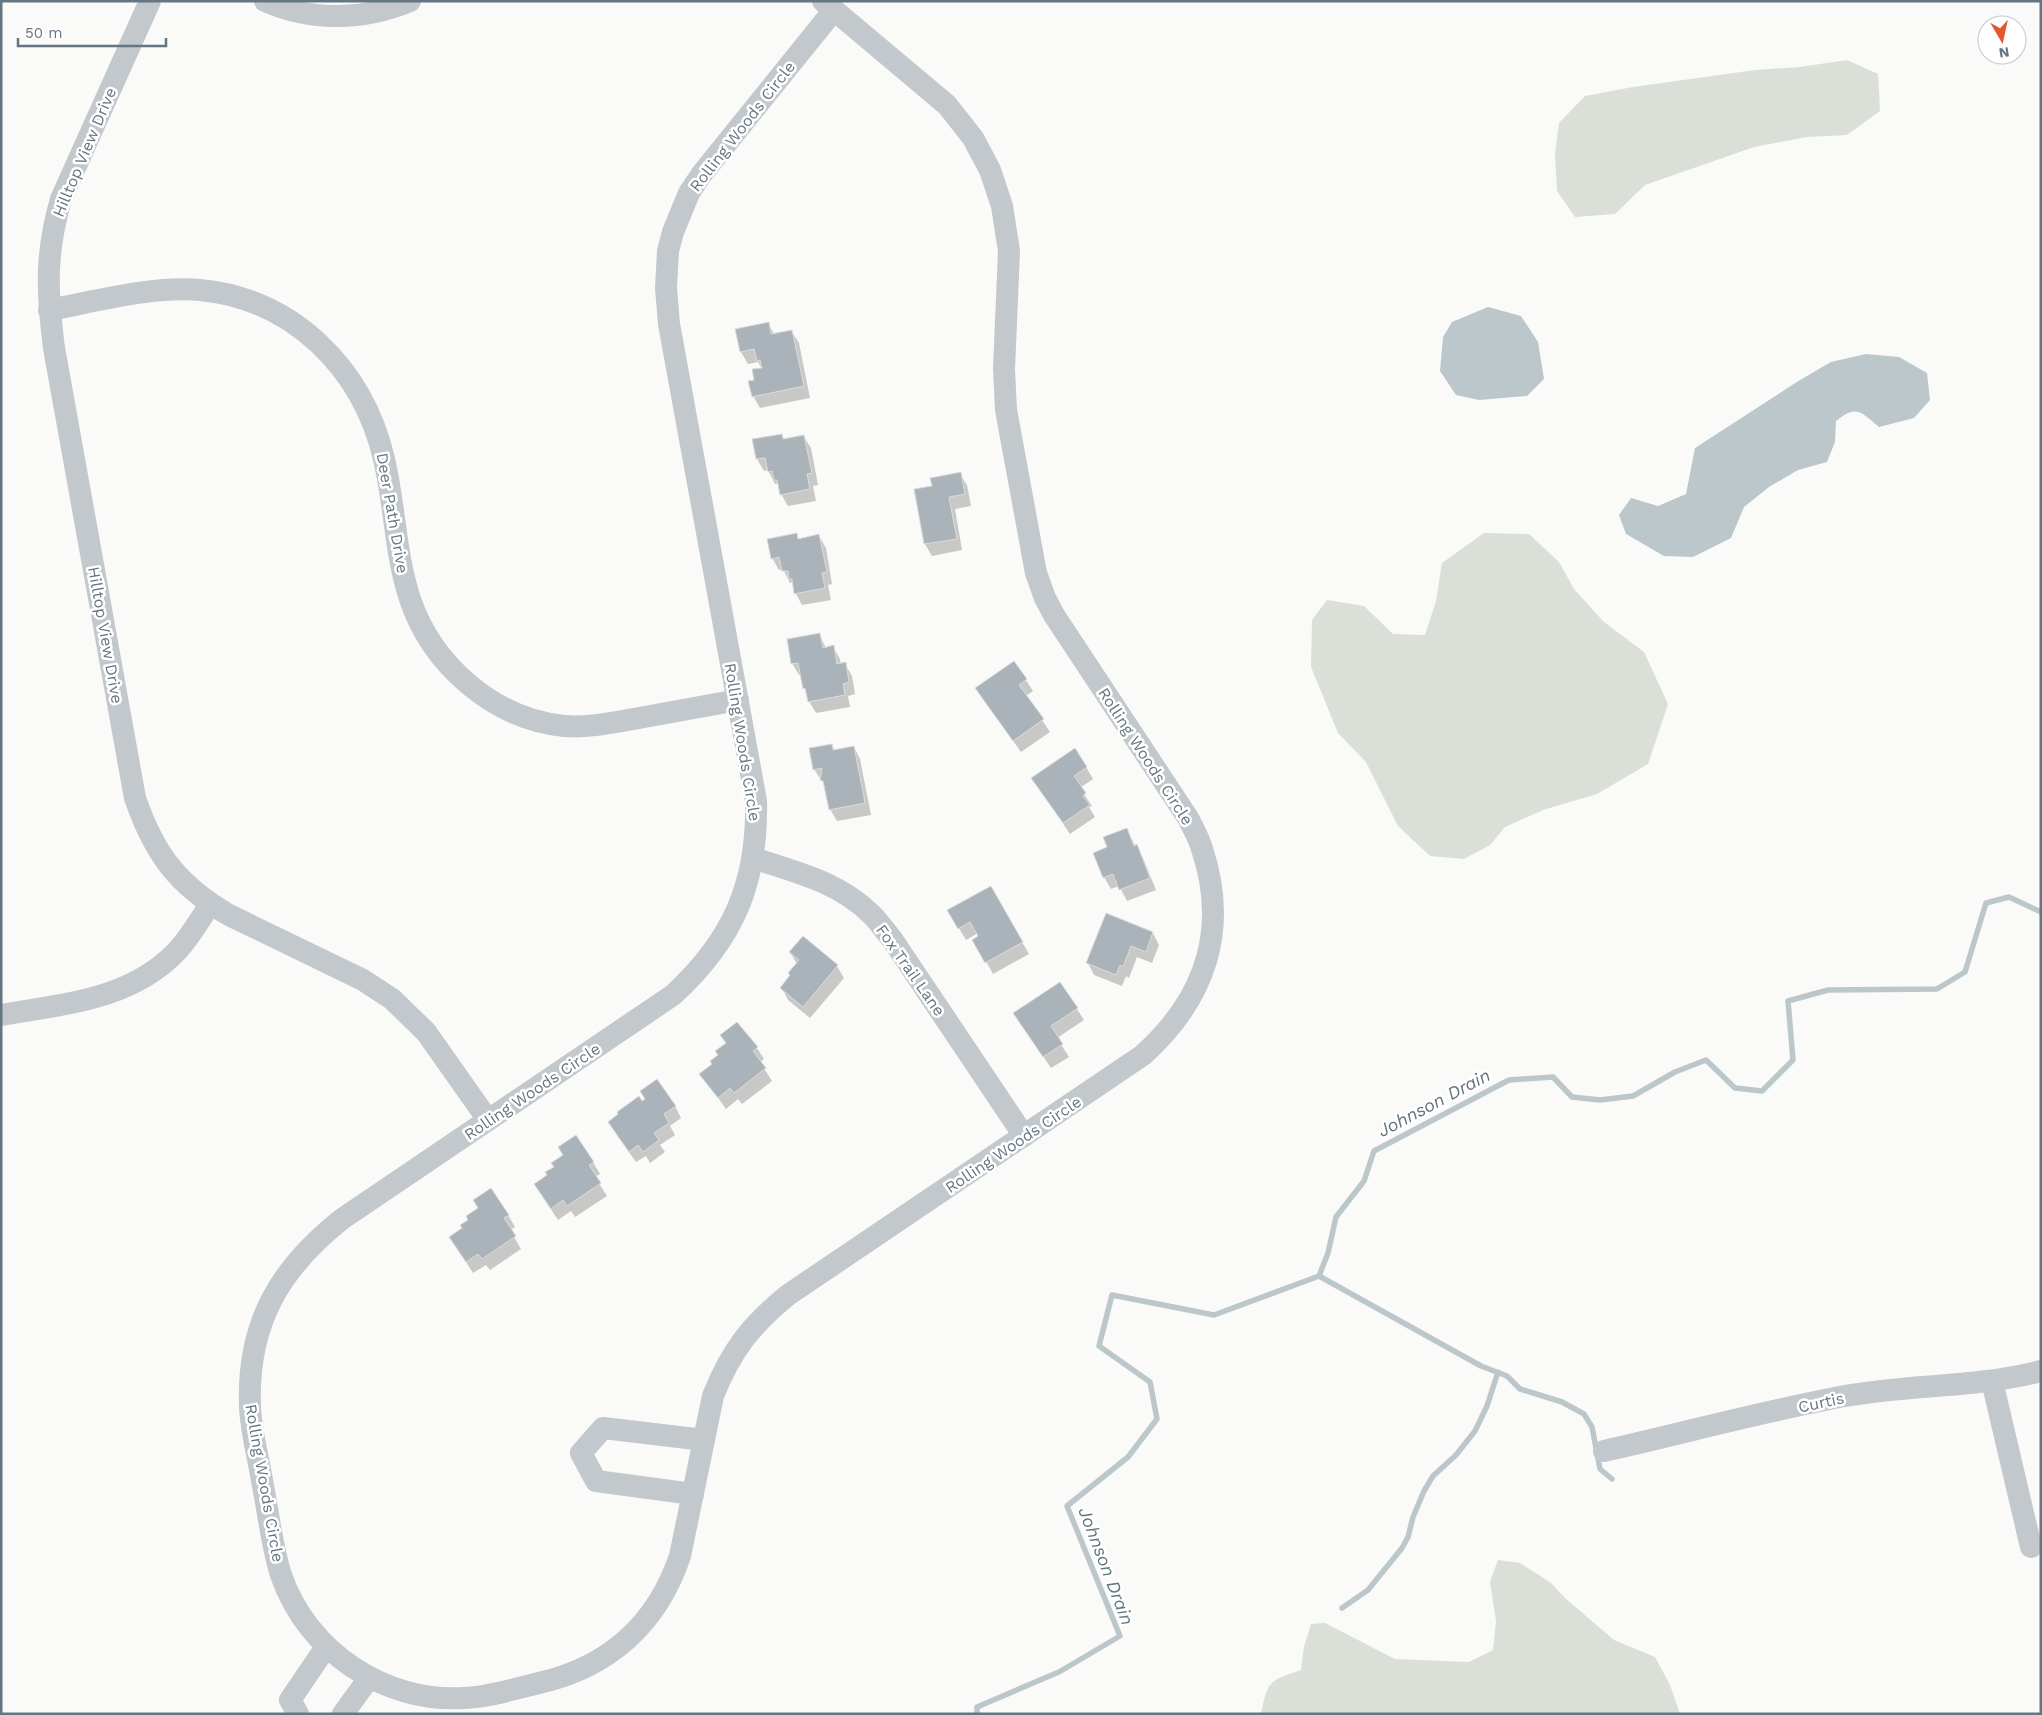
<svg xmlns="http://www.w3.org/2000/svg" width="2042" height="1715" font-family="'Work Sans',sans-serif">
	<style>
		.green { fill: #dadfd7 }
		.water { fill: #bbc7cb }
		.shadow { fill: #0003 }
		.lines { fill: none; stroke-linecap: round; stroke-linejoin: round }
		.stream { stroke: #bbc7cb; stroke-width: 5.5 }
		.building { fill: #aab3b9; stroke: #dcdcda }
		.minor { stroke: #c3c8cc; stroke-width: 22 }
		.labels { text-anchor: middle; stroke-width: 5; stroke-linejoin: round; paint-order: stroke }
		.street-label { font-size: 16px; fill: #657683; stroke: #fff }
		.water-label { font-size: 18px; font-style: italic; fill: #60757c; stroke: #fff }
	</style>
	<rect width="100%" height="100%" fill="#fafaf8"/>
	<g class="green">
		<polygon points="1847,60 1878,74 1880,111 1847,135 1807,137 1754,147 1645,185 1615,214 1575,217 1557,191 1555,155 1559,123 1585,96 1633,87 1755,70 1800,67"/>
		<polygon points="1484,533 1529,534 1559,562 1574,589 1604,622 1644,652 1668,704 1648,764 1597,794 1543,810 1505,827 1490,845 1464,859 1430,856 1398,826 1366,762 1338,733 1311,667 1312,620 1327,600 1364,606 1393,634 1425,635 1436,601 1442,563"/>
		<path d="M 1498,1560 L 1520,1563 L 1551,1583 L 1566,1599 L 1614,1640 L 1655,1657 L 1670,1685 L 1680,1714 L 1261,1714 C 1268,1680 1269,1681 1301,1670 L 1304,1647 L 1311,1624 L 1325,1623 L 1395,1659 L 1469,1662 L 1493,1650 L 1496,1621 L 1490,1582 Z"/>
	</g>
	<g class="water">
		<polygon points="1488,307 1521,316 1538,342 1544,379 1527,396 1479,400 1456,395 1440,371 1443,337 1452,322"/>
		<path d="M 1866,354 L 1899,357 L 1927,373 L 1930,400 L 1914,418 L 1879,427 C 1861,412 1857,404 1836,421 L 1835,442 L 1827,462 L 1798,470 L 1769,487 L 1744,507 L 1731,538 L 1693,557 L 1664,556 L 1626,534 L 1619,515 L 1631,498 L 1658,506 L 1686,494 L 1695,448 L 1800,380 L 1831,362 Z"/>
	</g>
	<g class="shadow">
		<polygon points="768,324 775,335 792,332 799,343 810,398 760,408 753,396 756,381 762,369 758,362 748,364 741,352 737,330"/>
		<polygon points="782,435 785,440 804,437 811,448 818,485 813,486 816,501 788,506 781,494 778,483 775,484 768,470 764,471 757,459"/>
		<polygon points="960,474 967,485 971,506 955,509 962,550 932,556 925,544 916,490 933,487"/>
		<polygon points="796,534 799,540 819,536 826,548 832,584 828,585 831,600 802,605 796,594 792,582 790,583 783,569 779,570 772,558"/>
		<polygon points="819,634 826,648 833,647 840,659 841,665 845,664 852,676 855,694 848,696 850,707 816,713 809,701 802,675 799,675 792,663"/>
		<polygon points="1014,662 1033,691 1026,696 1050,732 1021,752 984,700"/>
		<polygon points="832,745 835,751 854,747 860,759 871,815 837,821 830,809 825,786 814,769"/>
		<polygon points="1086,767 1093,779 1080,788 1092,806 1089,807 1095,817 1070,834 1040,790"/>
		<polygon points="1126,830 1143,858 1156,890 1127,901 1119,886 1111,889 1104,877 1109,848"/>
		<polygon points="991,888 1029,954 993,974 974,940 980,937 978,933 966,940 949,911"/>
		<polygon points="1107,915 1153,933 1159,945 1152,963 1137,957 1129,978 1126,976 1122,986 1094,975 1088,963"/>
		<polygon points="790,952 837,966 844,978 810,1018 788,1000 782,988 797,964"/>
		<polygon points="1060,983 1084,1020 1057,1038 1069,1057 1051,1068 1022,1025"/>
		<polygon points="757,1048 764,1059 760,1062 772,1081 742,1104 738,1099 726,1109 701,1074"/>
		<polygon points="642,1102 675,1106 681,1118 670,1126 675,1135 660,1145 665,1152 650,1163 646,1156 636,1162 616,1134"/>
		<polygon points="593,1162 600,1174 595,1177 607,1196 575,1217 571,1211 558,1220 535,1185"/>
		<polygon points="508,1215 515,1227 510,1230 521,1249 490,1270 486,1265 473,1273 450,1237"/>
	</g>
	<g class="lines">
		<g class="stream">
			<polyline points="1319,1276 1328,1253 1336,1217 1364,1181 1374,1151 1509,1080 1553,1077 1572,1097 1600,1100 1633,1096 1675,1072 1706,1060 1735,1088 1762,1091 1793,1060 1788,1001 1828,990 1937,989 1965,972 1986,903 2009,897 2041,912"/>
			<polyline points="1319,1276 1481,1366 1507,1376 1520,1389 1562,1402 1584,1414 1592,1427 1600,1469 1612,1479"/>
			<polyline points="1342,1608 1368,1590 1402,1548 1408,1537 1413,1517 1424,1491 1433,1476 1456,1455 1475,1431 1487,1406 1498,1372"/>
			<polyline points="977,1714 977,1707 1059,1672 1120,1636 1067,1506 1128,1457 1157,1419 1150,1382 1099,1346 1112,1295 1214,1315 1319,1276"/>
		</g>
	</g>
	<g class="building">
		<polygon points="769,322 771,334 792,330 804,386 752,397 748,381 754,380 752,369 762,368 760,360 757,361 754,349 740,352 735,329"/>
		<polygon points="782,434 783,439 804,435 812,473 807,474 810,489 780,495 777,480 774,480 772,471 768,472 765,458 756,459 752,439"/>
		<polygon points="961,472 965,494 949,497 957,539 924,544 914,489 932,486 930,478"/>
		<polygon points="797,533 798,539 819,534 827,572 822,573 825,588 794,594 792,579 789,579 788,571 782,571 779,557 771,559 767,539"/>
		<polygon points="820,633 823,648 834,645 837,664 846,662 849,682 843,684 845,695 808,702 805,688 803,689 798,663 791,664 787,639"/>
		<polygon points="1014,661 1027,679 1019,685 1044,719 1013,741 975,688"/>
		<polygon points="832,744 833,750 854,746 865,803 829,810 823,781 820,780 822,768 813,770 809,748"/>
		<polygon points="1075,748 1087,767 1074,776 1086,793 1083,796 1090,805 1063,823 1031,778"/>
		<polygon points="1127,828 1134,846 1137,844 1150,878 1119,890 1113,874 1103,878 1093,853 1107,847 1103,837"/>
		<polygon points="991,886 1023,942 985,963 972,940 978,936 970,922 958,929 947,910"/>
		<polygon points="1106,913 1153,932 1146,952 1131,946 1123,967 1120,965 1116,975 1086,963"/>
		<polygon points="803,936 838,965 803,1007 780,988 790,975 788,973 799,960 789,952"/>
		<polygon points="1060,982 1078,1008 1051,1026 1063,1044 1043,1057 1013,1013"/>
		<polygon points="737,1022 758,1047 753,1051 766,1068 734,1093 730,1088 718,1098 699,1074 712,1064 710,1061 718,1055 715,1051 726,1043 720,1035"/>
		<polygon points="657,1079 676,1106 664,1114 669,1123 654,1133 659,1140 643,1152 638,1145 629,1152 608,1122 618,1114 617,1112 639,1096 642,1101 645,1099 640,1091"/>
		<polygon points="576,1135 594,1162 589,1165 601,1183 567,1206 563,1200 551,1209 534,1184 547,1175 545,1172 554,1167 551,1163 563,1155 558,1147"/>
		<polygon points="491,1188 509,1215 504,1218 516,1236 482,1259 478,1254 466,1262 449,1237 462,1228 460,1225 468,1220 466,1216 478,1208 473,1200"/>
	</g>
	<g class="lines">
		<g class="minor">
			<path d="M 150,1 L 61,199 C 45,254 47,292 54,348 L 135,798 C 154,853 177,885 229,915 L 363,980 L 392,999 L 426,1032 L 488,1120"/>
			<path d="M 265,1 C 312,22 364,20 410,1"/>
			<path d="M 823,1 L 834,10 L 947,105 L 973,138 L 990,170 L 1002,206 L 1009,251 L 1004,369 L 1006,410 L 1036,573 L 1045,598 L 1054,615 L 1188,818 C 1193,828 1199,838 1202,849 C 1229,930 1205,999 1143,1055 L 788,1295 C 750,1326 731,1351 713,1396 L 680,1556 C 657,1624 609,1667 539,1683 C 514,1689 489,1697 464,1698 C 384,1703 307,1651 281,1575 C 272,1547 269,1516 263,1486 C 259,1460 251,1433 250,1406 C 247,1324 279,1269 342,1219 L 673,995 C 733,940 758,883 756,801 L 669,324 L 666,288 L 668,251 L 673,232 L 689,193 L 701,175 L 834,10"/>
			<path d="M 49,310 C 97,301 152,286 200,290 C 294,299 363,369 384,459 C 395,505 395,554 410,599 C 432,665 494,719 564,726 C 589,728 615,722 639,718 C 672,712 705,706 738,700"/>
			<path d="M 753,858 C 796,872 839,882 872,915 C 879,922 885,931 892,939 L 1024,1136"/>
			<path d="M 1,1015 C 63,1004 131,1000 177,951 C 190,937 200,920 210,904"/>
			<polyline points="1992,1381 2031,1547"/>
			<path d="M 1604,1451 C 1684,1433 1764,1411 1845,1396 C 1910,1384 1976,1388 2041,1371"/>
			<polyline points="693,1494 596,1481 581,1453 603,1428 704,1440"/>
			<polyline points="298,1714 290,1700 326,1647"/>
			<polyline points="343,1714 369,1678"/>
		</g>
	</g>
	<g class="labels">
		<g class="street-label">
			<text transform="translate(742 126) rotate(-52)" y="6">Rolling Woods Circle</text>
			<text transform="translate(84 152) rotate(-67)" y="6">Hilltop View Drive</text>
			<text transform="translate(393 513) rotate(80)" y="6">Deer Path Drive</text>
			<text transform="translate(106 635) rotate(80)" y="6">Hilltop View Drive</text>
			<text transform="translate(743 742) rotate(81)" y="6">Rolling Woods Circle</text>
			<text transform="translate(1146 756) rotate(57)" y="6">Rolling Woods Circle</text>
			<text transform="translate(911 970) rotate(55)" y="6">Fox Trail Lane</text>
			<text transform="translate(532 1091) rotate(-34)" y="6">Rolling Woods Circle</text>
			<text transform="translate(1013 1144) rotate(-34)" y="6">Rolling Woods Circle</text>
			<text transform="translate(1821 1402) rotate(-12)" y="6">Curtis</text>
			<text transform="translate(265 1483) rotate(80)" y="6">Rolling Woods Circle</text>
		</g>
		<g class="water-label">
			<text transform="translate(1434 1103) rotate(-28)" y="6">Johnson Drain</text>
			<text transform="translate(1106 1566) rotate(69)" y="6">Johnson Drain</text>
		</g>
	</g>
	<rect width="2042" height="1715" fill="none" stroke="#657683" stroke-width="5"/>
	<g transform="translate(2002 40) rotate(171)"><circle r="24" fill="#ffffff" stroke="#c1c8cd"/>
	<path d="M0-4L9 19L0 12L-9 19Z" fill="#e4572e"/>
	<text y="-8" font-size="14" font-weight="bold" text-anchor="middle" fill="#657683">N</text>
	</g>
	<path d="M18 38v8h148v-8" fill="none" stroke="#657683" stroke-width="2.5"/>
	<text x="25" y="38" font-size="15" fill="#657683" stroke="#ffffff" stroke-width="4" paint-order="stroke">50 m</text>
</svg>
